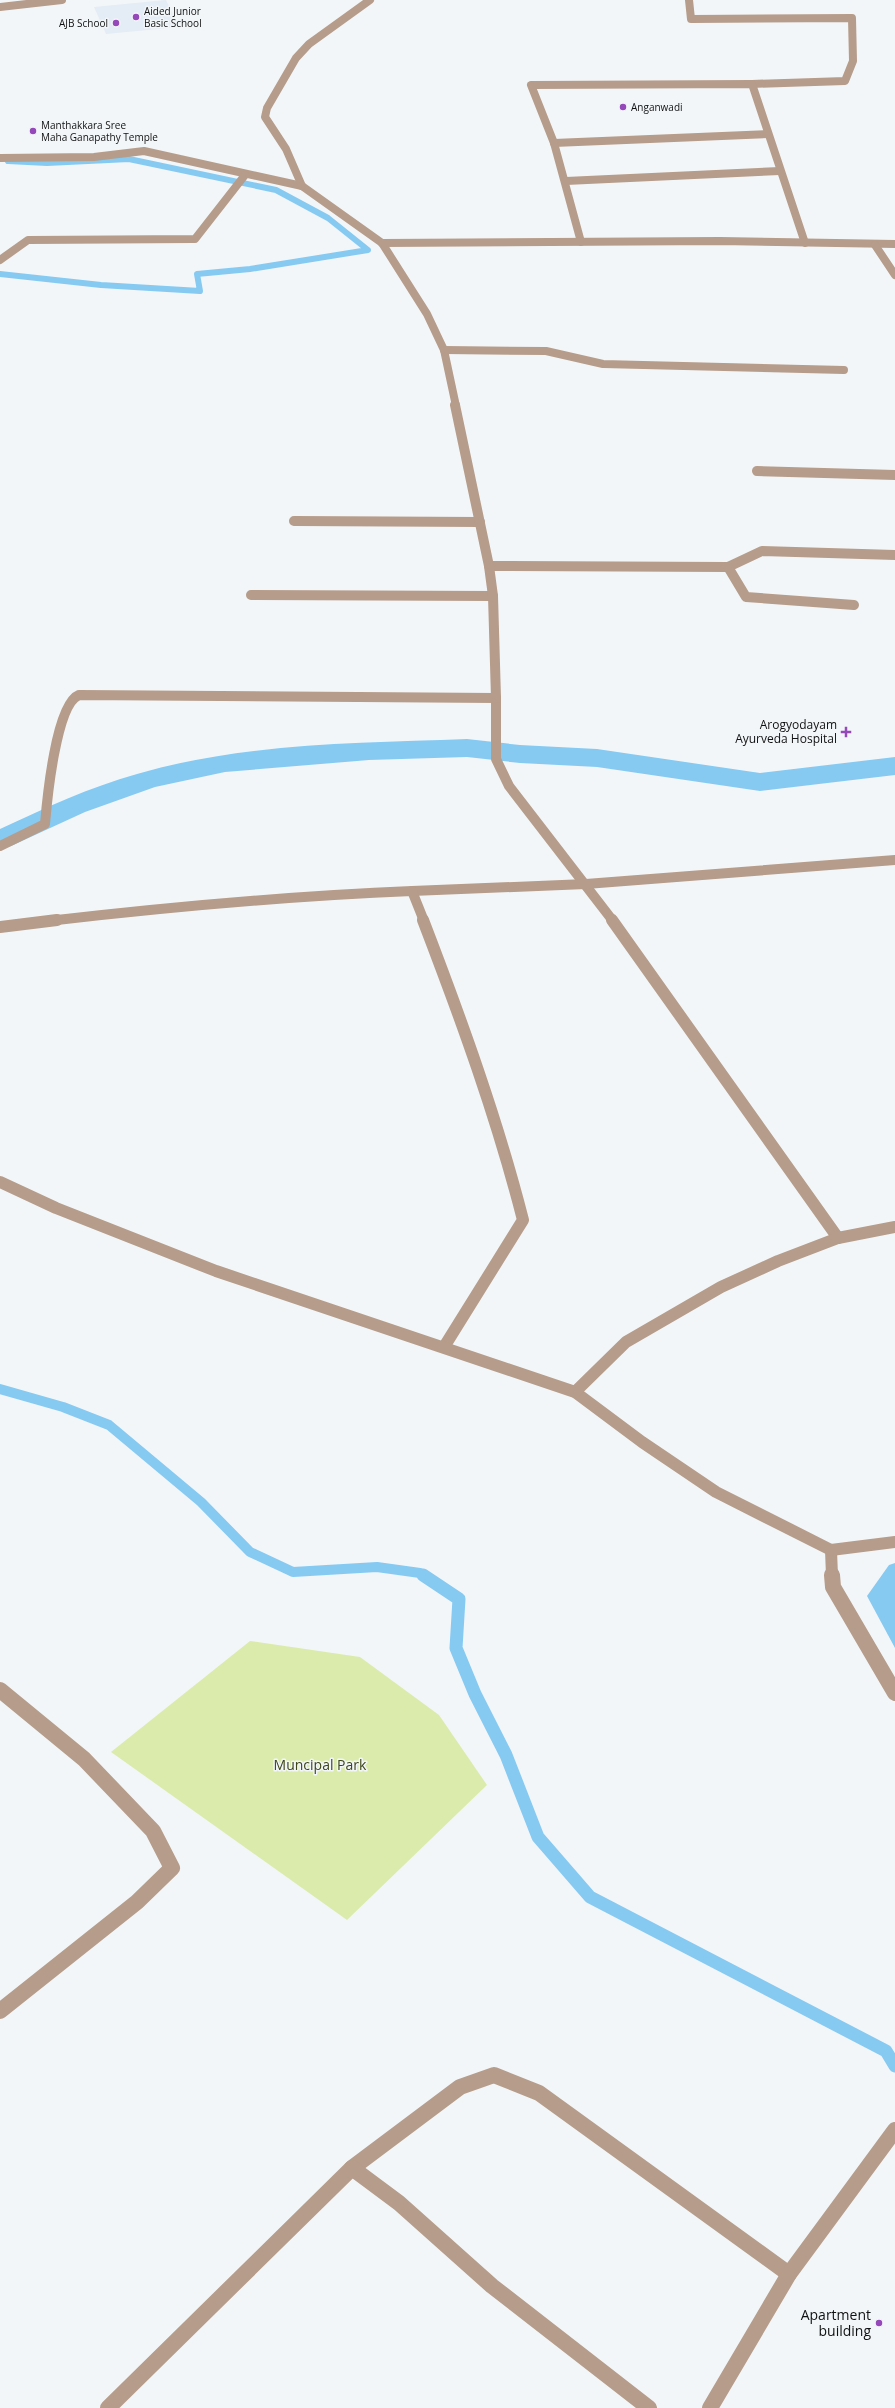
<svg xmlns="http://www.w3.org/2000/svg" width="895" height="2408" font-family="'Open Sans',sans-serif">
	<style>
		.built { fill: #e4ecf5 }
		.green { fill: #dbebac }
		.water { fill: #86caf2 }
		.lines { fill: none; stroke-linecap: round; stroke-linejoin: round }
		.stream-far2 { stroke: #86caf2; stroke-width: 6 }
		.stream-far1 { stroke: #86caf2; stroke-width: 10 }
		.stream { stroke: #86caf2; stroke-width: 13 }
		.canal { fill: #86caf2; fill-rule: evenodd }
		.minor-far3 { stroke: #b69c8a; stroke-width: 8 }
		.minor-far2 { stroke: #b69c8a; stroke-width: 10 }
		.minor-far1 { stroke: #b69c8a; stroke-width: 12 }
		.minor { stroke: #b69c8a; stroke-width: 16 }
		.poi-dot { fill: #9448b9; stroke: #f3f6f9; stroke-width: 1.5 }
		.labels { text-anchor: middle; stroke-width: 3; stroke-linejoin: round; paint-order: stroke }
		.far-poi-label { font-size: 10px; fill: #101112; stroke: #f3f6f9; text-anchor: start }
		.poi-label { font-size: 12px; fill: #101112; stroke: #f3f6f9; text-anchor: end }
		.near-park-label { font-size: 14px; fill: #3c4616; stroke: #f3f6f9 }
		.near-poi-label { font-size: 14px; fill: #101112; stroke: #f3f6f9; text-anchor: end }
	</style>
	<rect width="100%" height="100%" fill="#f3f6f9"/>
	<polygon class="built" points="166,0 179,27 106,34 94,7"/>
	<polygon class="green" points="250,1641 360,1657 439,1715 487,1785 347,1920 111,1752"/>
	<polygon class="water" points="895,1563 895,1648 867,1596 889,1565"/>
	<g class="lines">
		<polyline class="stream-far2" points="0,274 101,285 200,291 197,274 250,269 368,250 328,218 276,190 129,159 47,163 8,161"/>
		<polyline class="stream-far1" points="0,1389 63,1407 109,1425 201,1502 250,1552 293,1572 377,1567 420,1573 425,1576"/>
		<polyline class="stream" points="423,1575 459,1599 456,1648 475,1694 506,1755 538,1837 590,1897 886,2051 895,2066"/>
		<path class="canal" d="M 467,739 L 520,745 L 597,749 L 760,773 L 895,757 L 895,775 L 760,791 L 597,767 L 520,763 L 467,757 L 369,760 L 225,772 L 155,787 L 85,812 L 11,846 L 0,849 L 0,829 C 45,808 90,787 137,774 C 242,743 358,743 467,739 Z"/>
		<g class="minor-far3">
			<polyline points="689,0 691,19 852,18 853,61 845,81 752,84"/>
			<polyline points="0,7 62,0"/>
			<polyline points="554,143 768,134"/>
			<polyline points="0,158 94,157 144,151 302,186 382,243 427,314 444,350 456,406"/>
			<polyline points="566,181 780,171"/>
			<polyline points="302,186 286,149 265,117 267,108 296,58 309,44 370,0"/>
			<polyline points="581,242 554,143 531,85 752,84 805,243"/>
			<polyline points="382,243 720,241 895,244"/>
			<polyline points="875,245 895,275"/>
			<polyline points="0,260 28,240 195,239 245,175"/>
			<polyline points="444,350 546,351 603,364 844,370"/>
		</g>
		<g class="minor-far2">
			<polyline points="757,471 895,475"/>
			<polyline points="294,521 480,522"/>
			<polyline points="489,566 728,567 762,551 895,555"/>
			<polyline points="728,567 746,597 854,605"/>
			<polyline points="251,595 493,596"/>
			<polyline points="496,698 496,759 509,786 613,921"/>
			<path d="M 0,846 L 45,824 C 47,800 56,704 79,695 L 496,698 L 493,596 L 489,566 L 455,405"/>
			<polyline points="412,891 586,884 895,860"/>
			<path d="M 48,921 C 169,907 290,896 412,891 L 424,921"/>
		</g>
		<g class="minor-far1">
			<path d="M 423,920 C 461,1019 497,1118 523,1220 L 444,1347"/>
			<polyline points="612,920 838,1238"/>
			<polyline points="0,927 57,920"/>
			<polyline points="0,1182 56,1208 216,1271 575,1392 642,1442 716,1492 831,1550 832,1576"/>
			<polyline points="575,1392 626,1342 721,1287 778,1261 838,1238 895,1227"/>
			<polyline points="831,1550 895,1542"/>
		</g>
		<g class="minor">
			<polyline points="832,1575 833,1587 895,1693"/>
			<polyline points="0,1690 84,1759 153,1831 172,1868 137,1902 0,2011"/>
			<polyline points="352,2168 460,2087 494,2075 539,2093 789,2274"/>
			<polyline points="108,2408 352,2168 399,2203 492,2286 649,2408"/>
			<polyline points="710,2408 789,2274 895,2130"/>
		</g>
	</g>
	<g class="poi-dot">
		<circle cx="136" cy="17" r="4"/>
		<circle cx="116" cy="23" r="4"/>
		<circle cx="623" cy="107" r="4"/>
		<circle cx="33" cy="131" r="4"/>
		<path d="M844 726h4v4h4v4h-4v4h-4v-4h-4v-4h4z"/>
		<circle cx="879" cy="2323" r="4"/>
	</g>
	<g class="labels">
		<g class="far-poi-label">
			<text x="144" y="15">Aided Junior<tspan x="144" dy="12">Basic School</tspan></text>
			<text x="108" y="27" text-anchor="end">AJB School</text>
			<text x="631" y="111">Anganwadi</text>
			<text x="41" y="129">Manthakkara Sree<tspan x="41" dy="12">Maha Ganapathy Temple</tspan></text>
		</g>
		<g class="poi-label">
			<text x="837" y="729">Arogyodayam<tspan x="837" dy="14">Ayurveda Hospital</tspan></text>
		</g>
		<g class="near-park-label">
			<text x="320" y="1770">Muncipal Park</text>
		</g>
		<g class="near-poi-label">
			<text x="871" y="2320">Apartment<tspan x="871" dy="16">building</tspan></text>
		</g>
	</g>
</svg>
